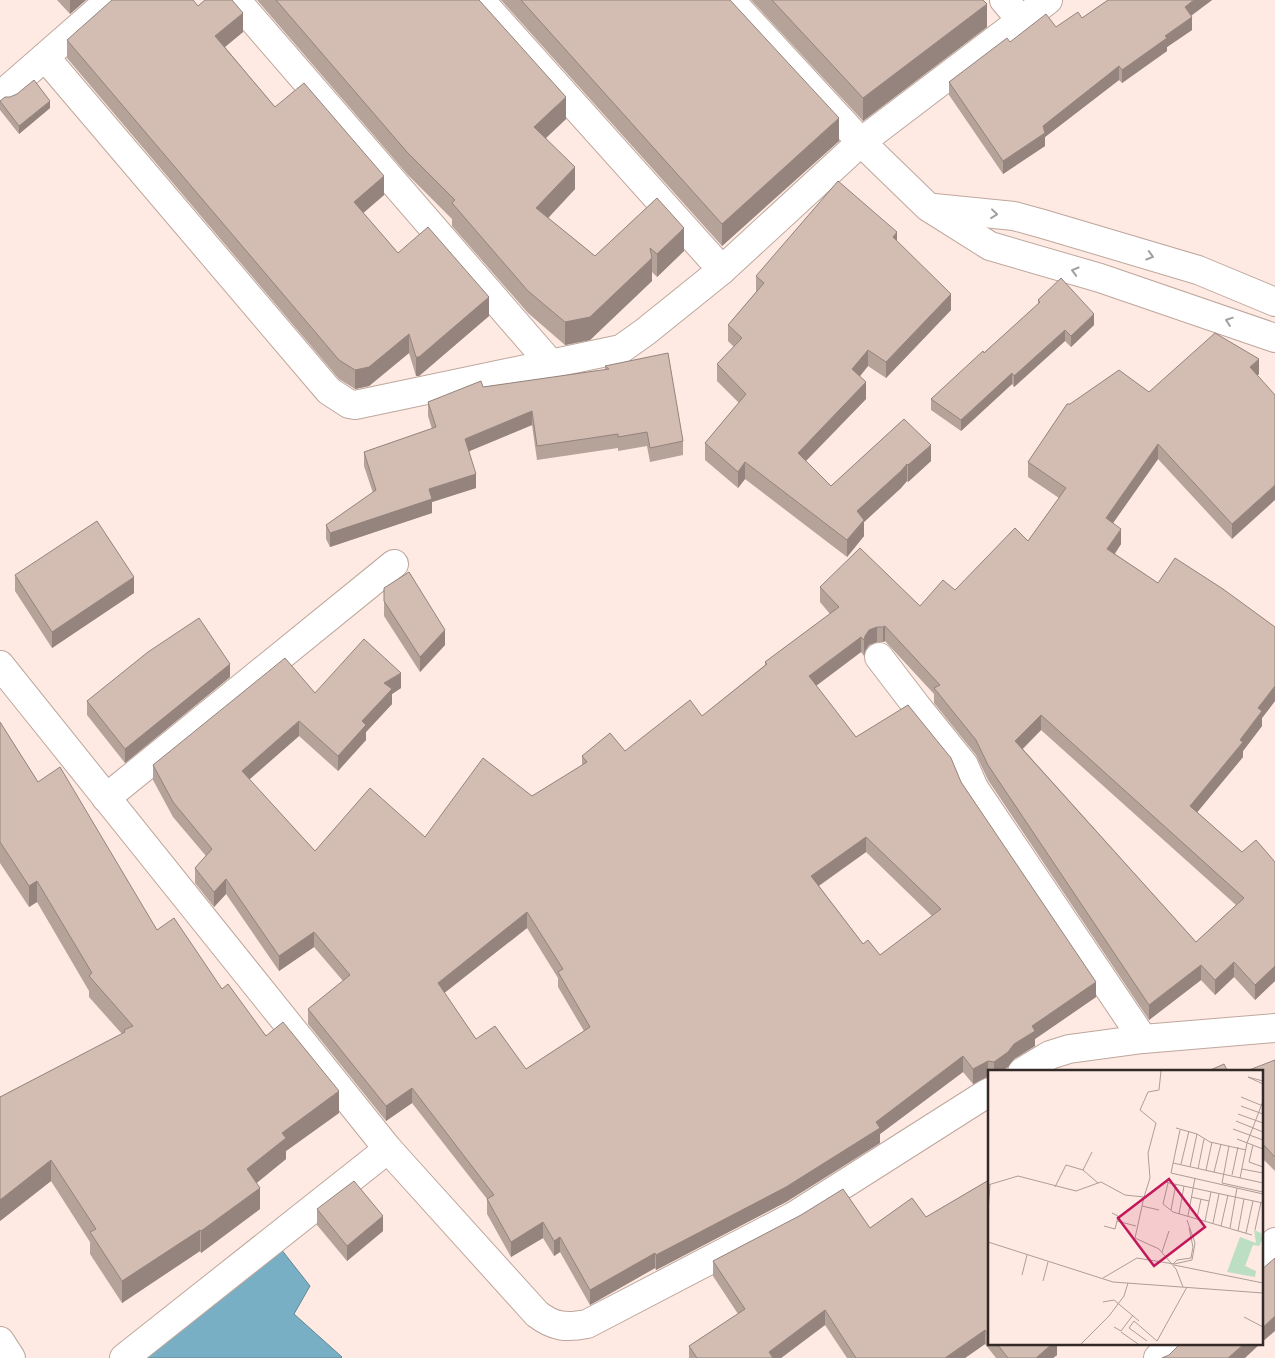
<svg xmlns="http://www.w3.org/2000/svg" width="1275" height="1358" font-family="'IBM Plex Serif',serif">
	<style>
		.water { fill: #78afc4; stroke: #638795 }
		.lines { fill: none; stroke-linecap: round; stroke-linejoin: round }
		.minor-casing { stroke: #bea79d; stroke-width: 30 }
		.minor { stroke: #fff; stroke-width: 28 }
		.wall { fill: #b5a299; fill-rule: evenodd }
		.shaded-wall { fill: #94847d }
		.building { fill: #d3bcb2; stroke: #94847d; fill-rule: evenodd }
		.oneway { stroke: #a39f9e }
		.inset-road { fill: none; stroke: #ad9d97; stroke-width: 1 }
		.view { fill: #c2185b; fill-opacity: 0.15; stroke: #c2185b; stroke-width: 2.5 }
		.inset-edge { fill: none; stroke: #332a27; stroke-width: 2.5 }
	</style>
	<rect width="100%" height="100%" fill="#feeae2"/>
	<polygon class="water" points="277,1244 310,1286 294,1314 342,1357 341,1358 138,1358"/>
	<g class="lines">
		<g class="minor-casing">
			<g id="minor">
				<polyline points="236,0 550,363"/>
				<polyline points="480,0 722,270"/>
				<polyline points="730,0 861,142 928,207 990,246 1100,278 1275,338"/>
				<polyline points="1004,0 1021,20"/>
				<polyline points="45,57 329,391 349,404 355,405 621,349 645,332 722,270 861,142 1048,0"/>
				<polyline points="7,90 110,0"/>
				<polyline points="934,208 1014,216 1043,224 1198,270 1275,302"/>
				<polyline points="879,657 918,708 964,765 974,788 1143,1039"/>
				<path d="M 0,665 L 388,1149 L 537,1314 C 554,1327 566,1328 587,1324 L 794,1216 L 989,1092"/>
				<polyline points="106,798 394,564"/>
				<polyline points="1022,1072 1050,1055 1069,1049 1143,1039 1275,1028"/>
				<polyline points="1261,1257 1275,1242"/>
				<polyline points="0,1341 11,1358"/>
				<polyline points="124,1358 388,1149"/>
				<polyline points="1158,1358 1173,1344"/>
			</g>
		</g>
		<use href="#minor" class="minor"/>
	</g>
	<g class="wall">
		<polygon points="57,0 86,0 70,14"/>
		<polygon points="257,0 479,0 566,119 546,138 575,189 548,218 595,256 657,198 684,251 657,277 652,272 652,281 590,340 565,345 528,313 452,226 452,219 407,174"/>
		<polygon points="501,0 730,0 839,141 722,246"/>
		<polygon points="751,0 983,0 987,27 863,121"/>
		<polygon points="1108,0 1212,0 1191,16 1192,30 1167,47 1167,51 1122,83 1119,80 1045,137 1045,146 1003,174 949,95 949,82 1010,42 1056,27 1082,18"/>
		<polygon points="198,6 243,32 225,47 275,107 384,195 363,213 398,253 489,316 419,376 416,376 409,353 369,386 355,389 339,379 67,58 67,40"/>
		<polygon points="0,101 50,108 19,134 0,110"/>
		<polygon points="897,242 951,310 886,378 868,366 860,376 866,399 806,461 831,486 904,419 931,461 908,482 907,481 901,488 864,522 864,536 847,557 745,479 738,488 705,460 705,443 739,403 717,381 717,364 734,347 728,341 728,325 756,292 756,276"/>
		<polygon points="1038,300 1094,325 1071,347 1065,341 1014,387 1012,384 961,431 931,410 931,399 1038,305"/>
		<polygon points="605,366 683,441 683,455 650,462 647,446 618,451 618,448 537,460 532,425 469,451 476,488 432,502 432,513 330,547 326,539 326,525 373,493 364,466 364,452 432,429 428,416 428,402 483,387 605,370"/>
		<path d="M 1259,374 L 1257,375 L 1232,539 L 1158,459 L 1113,523 L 1121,544 L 1115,554 L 1158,583 L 1275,627 L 1275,701 L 1262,718 L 1262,726 L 1243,751 L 1243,757 L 1197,812 L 1242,852 L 1275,862 L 1275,981 L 1255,1000 L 1234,977 L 1215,995 L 1201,980 L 1149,1020 L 988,780 L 976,755 L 934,703 L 934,694 L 885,641 L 883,642 L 877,642 L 869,645 L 865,651 L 864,656 L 861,652 L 816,686 L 856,737 L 961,782 L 1096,997 L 1035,1039 L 1035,1046 L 1014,1059 L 1008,1067 L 1001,1072 L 989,1072 L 989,1077 L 973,1084 L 963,1072 L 880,1134 L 880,1143 L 786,1202 L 656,1270 L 655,1268 L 590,1305 L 560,1252 L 554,1256 L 543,1238 L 511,1257 L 487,1214 L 487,1199 L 412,1103 L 386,1121 L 308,1024 L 308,1009 L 343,981 L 314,947 L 279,971 L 226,894 L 214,907 L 195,883 L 195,868 L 206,856 L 173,817 L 153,780 L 153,765 L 315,693 L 401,688 L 392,694 L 392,704 L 366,732 L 366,740 L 338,771 L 299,736 L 249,779 L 315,851 L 425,837 L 532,796 L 582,766 L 582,756 L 625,751 L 702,716 L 765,665 L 765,662 L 830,614 L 820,602 L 820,587 L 920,606 L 955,590 L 1028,541 L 1059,498 L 1028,477 L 1028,462 L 1070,404 ZM 1041,730 L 1236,905 L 1196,942 L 1023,749 ZM 866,852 L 932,916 L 880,955 L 863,944 L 819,886 ZM 527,928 L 558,978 L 558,987 L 584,1031 L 526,1069 L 476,1039 L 444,993 Z"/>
		<polygon points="15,575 134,593 52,648 15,591"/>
		<polygon points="384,588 445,645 420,672 384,616"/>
		<polygon points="230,677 125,763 87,715 87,701"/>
		<polygon points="0,722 38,782 157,930 222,989 339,1113 286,1151 286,1159 256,1183 260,1209 201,1253 200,1251 122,1303 90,1254 90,1242 51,1181 0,1221 0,1097 122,1034 89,997 89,991 37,902 29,907 0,863"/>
		<polygon points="1275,1060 1275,1171 1261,1157 1261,1072"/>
		<polygon points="989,1180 989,1344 1057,1344 1057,1355 1053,1358 996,1358 985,1344 965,1358 847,1358 825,1325 781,1358 689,1358 689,1346 738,1314 713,1276 713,1261 926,1217"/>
		<polygon points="317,1209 383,1231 347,1261 317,1225"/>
	</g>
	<g class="shaded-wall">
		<polygon points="70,0 86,0 70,14"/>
		<polygon points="1194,0 1212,0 1185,20 1185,7"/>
		<polygon points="987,4 987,27 863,121 863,98"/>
		<polygon points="243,13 243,32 215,55 215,36"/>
		<polygon points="1192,17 1192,30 1167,47 1167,51 1122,83 1122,70 1165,36"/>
		<polygon points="1119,66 1119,80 1045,137 1045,146 1003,174 1003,161 1043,126"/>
		<polygon points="566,97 566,119 534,149 534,127"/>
		<polygon points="50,101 50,108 19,134 19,126"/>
		<polygon points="839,118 839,141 722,246 722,224"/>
		<polygon points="575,167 575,189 536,231 536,208"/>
		<polygon points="384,176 384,195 354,221 354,202"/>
		<polygon points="684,228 684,251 657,277 657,254"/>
		<polygon points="897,232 897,249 893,237"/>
		<polygon points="652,258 652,281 590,340 565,345 565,322"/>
		<polygon points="951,294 951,310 886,378 886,362"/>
		<polygon points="489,297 489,316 419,376 416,376 416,357"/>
		<polygon points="1094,314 1094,325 1071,347 1071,336"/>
		<polygon points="1065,330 1065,341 1014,387 1014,376"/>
		<polygon points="409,334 409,353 369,386 355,389 355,370"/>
		<polygon points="868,350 868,366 852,386 852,369"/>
		<polygon points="1259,359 1259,374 1250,382 1250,367"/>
		<polygon points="1012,373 1012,384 961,431 961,420"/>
		<polygon points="866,382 866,399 798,469 798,453"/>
		<polygon points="532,411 532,425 465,453 465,439"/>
		<polygon points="1158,444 1158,459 1106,533 1106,518"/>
		<polygon points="931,445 931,461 908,482 908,465"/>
		<polygon points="745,462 745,479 738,488 738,472"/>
		<polygon points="907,464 907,481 901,488 864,522 864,536 847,557 847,540 857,511"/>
		<polygon points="476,474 476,488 432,502 432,513 330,547 330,533 429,489"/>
		<polygon points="1275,485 1275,500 1232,539 1232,524"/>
		<polygon points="1121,529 1121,544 1107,564 1107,549"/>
		<polygon points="134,577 134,593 52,648 52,632"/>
		<polygon points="885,626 885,641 883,642 883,627"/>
		<polygon points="877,627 877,642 869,645 865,651 864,656 864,640 865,636 869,630"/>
		<polygon points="445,630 445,645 420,672 420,657"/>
		<polygon points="861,637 861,652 809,691 809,676"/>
		<polygon points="230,664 230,677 125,763 125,749"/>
		<polygon points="401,673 401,688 392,694 392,704 366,732 366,740 338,771 338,756 362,721 384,683"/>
		<polygon points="1275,686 1275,701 1262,718 1262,726 1243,751 1243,757 1190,821 1190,806 1240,740 1258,708"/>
		<polygon points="1041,715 1041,730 1015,756 1015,741"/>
		<polygon points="299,721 299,736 242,786 242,771"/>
		<polygon points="866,837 866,852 811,891 811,876"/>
		<polygon points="226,879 226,894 214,907 214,892"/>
		<polygon points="37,881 37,902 29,907 29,886"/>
		<polygon points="527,912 527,928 438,998 438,983"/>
		<polygon points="314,932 314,947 279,971 279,956"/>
		<polygon points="1234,962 1234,977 1215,995 1215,980"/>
		<polygon points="1201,965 1201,980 1149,1020 1149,1005"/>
		<polygon points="1275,966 1275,981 1255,1000 1255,985"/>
		<polygon points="1096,982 1096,997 1035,1039 1035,1046 1014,1059 1008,1067 1001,1072 994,1072 994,1062 1032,1026"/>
		<polygon points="963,1056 963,1072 880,1134 880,1143 786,1202 656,1270 656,1255 876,1122"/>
		<polygon points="988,1061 988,1076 973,1084 973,1069"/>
		<polygon points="412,1088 412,1103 386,1121 386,1106"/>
		<polygon points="339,1091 339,1113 286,1151 286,1159 247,1191 247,1169 282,1133"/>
		<polygon points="51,1160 51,1181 0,1221 0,1200"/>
		<polygon points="260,1188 260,1209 201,1253 201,1231"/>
		<polygon points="383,1216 383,1231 347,1261 347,1246"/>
		<polygon points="543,1222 543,1238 511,1257 511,1242"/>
		<polygon points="200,1230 200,1251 122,1303 122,1281"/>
		<polygon points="560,1237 560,1252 554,1256 554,1241"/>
		<polygon points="655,1253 655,1268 590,1305 590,1290"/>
		<polygon points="825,1310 825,1325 781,1358 769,1358 769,1352"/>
		<polygon points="1275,1316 1275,1331 1261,1343 1261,1329"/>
		<polygon points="985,1330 985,1344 965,1358 945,1358"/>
		<polygon points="1052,1344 1057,1344 1057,1355 1053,1358 1036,1358"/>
		<polygon points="1244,1344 1260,1344 1245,1358 1228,1358"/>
	</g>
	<g class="building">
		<polygon points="112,0 193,0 198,6 205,0 232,0 243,13 215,36 275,107 304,83 384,176 354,202 398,253 428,227 489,297 419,357 416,357 409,334 369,367 355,370 339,360 67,40"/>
		<polygon points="276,0 479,0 566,97 534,127 575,167 536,208 595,256 657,198 684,228 657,254 650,248 652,258 590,317 565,322 528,291 452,203 455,200 407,152"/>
		<polygon points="521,0 730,0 839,118 722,224"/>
		<polygon points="772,0 983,0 987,4 863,98"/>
		<polygon points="1108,0 1194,0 1185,7 1192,17 1165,36 1167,38 1122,70 1119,66 1043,126 1045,133 1003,161 949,82 1007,38 1010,42 1046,14 1056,27 1078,12 1082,18"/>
		<polygon points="34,80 50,101 19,126 0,101 5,97 10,97 17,94"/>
		<polygon points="838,181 897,232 893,237 951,294 886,362 868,350 852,369 866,382 798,453 831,486 904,419 931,445 908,465 907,464 901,471 857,511 864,520 847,540 745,462 738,472 705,443 746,394 717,364 742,338 728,325 764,283 756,276"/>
		<polygon points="1061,278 1094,314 1071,336 1065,330 1014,376 1012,373 961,420 931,399 983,351 984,353 1040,302 1038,300"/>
		<path d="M 1215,333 L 1259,359 L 1250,367 L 1275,395 L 1275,485 L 1232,524 L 1158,444 L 1106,518 L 1121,529 L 1107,549 L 1158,583 L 1175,558 L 1223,589 L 1275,627 L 1275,686 L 1258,708 L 1262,711 L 1240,740 L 1243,742 L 1190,806 L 1242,852 L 1256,840 L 1275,862 L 1275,966 L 1255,985 L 1234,962 L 1215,980 L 1201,965 L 1149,1005 L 988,765 L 976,740 L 934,688 L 940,685 L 885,626 L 883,627 L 877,627 L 869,630 L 865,636 L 864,640 L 861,637 L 809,676 L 856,737 L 908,705 L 951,758 L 961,782 L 1096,982 L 1032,1026 L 1035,1031 L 1014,1044 L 1008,1052 L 994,1062 L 988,1061 L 973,1069 L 963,1056 L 876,1122 L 880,1128 L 786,1187 L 656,1255 L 655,1253 L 590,1290 L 560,1237 L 554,1241 L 543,1222 L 511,1242 L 487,1199 L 494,1195 L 412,1088 L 386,1106 L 308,1009 L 350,975 L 314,932 L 279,956 L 226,879 L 214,892 L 195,868 L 212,849 L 173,802 L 153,765 L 285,658 L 315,693 L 364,639 L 401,673 L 384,683 L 392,689 L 362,721 L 366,725 L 338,756 L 299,721 L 242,771 L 315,851 L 370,788 L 425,837 L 483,758 L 532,796 L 587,762 L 582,756 L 610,733 L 625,751 L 690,700 L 702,716 L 767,664 L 765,662 L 839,607 L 820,587 L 860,548 L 920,606 L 943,580 L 955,590 L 1015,528 L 1028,541 L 1066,488 L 1028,462 L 1067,404 L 1070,404 L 1119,370 L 1149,392 ZM 1041,715 L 1244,898 L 1196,942 L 1015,741 ZM 866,837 L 941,909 L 880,955 L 868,940 L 863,944 L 811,876 ZM 527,912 L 563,969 L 558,972 L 590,1027 L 526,1069 L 495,1026 L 476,1039 L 438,983 Z"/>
		<polygon points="668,353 683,441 650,448 647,432 618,437 618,434 537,446 532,411 465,439 476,474 429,489 432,499 330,533 326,525 376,490 364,452 436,427 428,402 481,381 483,387 609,369 605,366"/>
		<polygon points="97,521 134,577 52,632 15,575"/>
		<polygon points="409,572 445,630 420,657 384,601 384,588"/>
		<polygon points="199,618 230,664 125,749 87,701 148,652"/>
		<polygon points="0,722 38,782 60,767 157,930 174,918 222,989 228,984 266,1036 283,1022 339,1091 282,1133 286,1138 247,1169 260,1188 201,1231 200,1230 122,1281 90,1232 96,1229 51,1160 0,1200 0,1097 125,1032 124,1030 133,1026 89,976 92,973 37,881 29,886 0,842"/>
		<polygon points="1275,1060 1275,1157 1261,1142 1261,1072 1244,1072"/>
		<polygon points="1224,1064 1228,1072 1206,1072"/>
		<polygon points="989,1180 989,1335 985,1330 945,1358 856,1358 825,1310 769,1352 773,1358 697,1358 689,1346 745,1309 713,1261 801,1215 843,1189 870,1228 912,1198 926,1217"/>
		<polygon points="354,1181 383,1216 347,1246 317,1209"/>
		<polygon points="1275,1258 1275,1316 1261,1329 1261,1270"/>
		<polygon points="997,1344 1052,1344 1036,1358 1008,1358"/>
		<polygon points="1180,1344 1244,1344 1228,1358 1162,1358 1169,1355"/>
	</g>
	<defs><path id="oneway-chevron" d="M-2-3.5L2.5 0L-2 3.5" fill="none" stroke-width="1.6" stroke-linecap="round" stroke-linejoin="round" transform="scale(1.25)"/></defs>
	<g class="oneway">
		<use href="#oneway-chevron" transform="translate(994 214) rotate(6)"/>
		<use href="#oneway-chevron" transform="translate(1150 256) rotate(16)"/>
		<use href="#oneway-chevron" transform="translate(1075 271) rotate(-164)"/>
		<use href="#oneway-chevron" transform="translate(1229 321) rotate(-161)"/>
	</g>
	<g transform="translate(988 1070)">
		<rect width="275" height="275" fill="#feeae2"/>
		<path d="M 266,160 L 273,163 L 274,167 L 275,165 L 275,169 L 271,176 L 265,175 L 257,196 L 268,201 L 267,207 L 239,202 L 252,167 L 268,173 Z" fill="#bcdec3"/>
		<path class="inset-road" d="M 275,11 L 260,7 L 275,14M 253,27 L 275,36M 253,36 L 275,44M 250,44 L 275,53M 248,51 L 275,62M 188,58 L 209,64 L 202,97M 245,59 L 275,70M 209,64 L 222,72 L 258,80M 249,69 L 275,79M 265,75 L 261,92 L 275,97M 104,82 L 95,100 L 110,113M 185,93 L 275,113M 193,94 L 201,61M 210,99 L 216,69M 254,99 L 275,103M 218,100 L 224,72M 226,102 L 233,74M 183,103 L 275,124M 183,103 L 192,60M 244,105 L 250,77M 252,108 L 259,73 L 275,31M 177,112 L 275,133M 180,113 L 175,134 L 185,142 L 264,165M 234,113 L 275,122M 234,113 L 241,76M 0,115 L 30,106 L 88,121 L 113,112 L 137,125 L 156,127 L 147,168 L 171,179 L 188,199 L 195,217M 67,117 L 78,95 L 95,100M 156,127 L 162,108 L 160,83 L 168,53 L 152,40 L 160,22 L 171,20 L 173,1M 203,127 L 221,131M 154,136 L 171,140M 183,140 L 188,114M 0,141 L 2,115M 124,143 L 130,146 L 129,151 L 148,156M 191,144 L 196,116M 200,146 L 207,108M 209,148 L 213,129M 217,151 L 223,122M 225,153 L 231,124M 116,156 L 127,159 L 129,151M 233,156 L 240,125M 242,158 L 249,118M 267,160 L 273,132M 250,161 L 256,129M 258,163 L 265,131M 0,172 L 125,212 L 275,223M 174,182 L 181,161M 185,194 L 189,190 L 203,188 L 205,177 L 201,158M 186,195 L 275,213M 34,205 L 39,185M 115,208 L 149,188 L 186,194 L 204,190 L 207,173 L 199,150M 55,211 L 60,192M 115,232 L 126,230 L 151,251M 256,247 L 275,257M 146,251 L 169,271 L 199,217M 146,251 L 141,258 L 159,271M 126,257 L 133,261 L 145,245M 133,262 L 150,274M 93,274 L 121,246 L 136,226 L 140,213"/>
		<path class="view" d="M 181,109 L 217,157 L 166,196 L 130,148 Z"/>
		<rect width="275" height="275" class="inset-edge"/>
	</g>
</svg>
